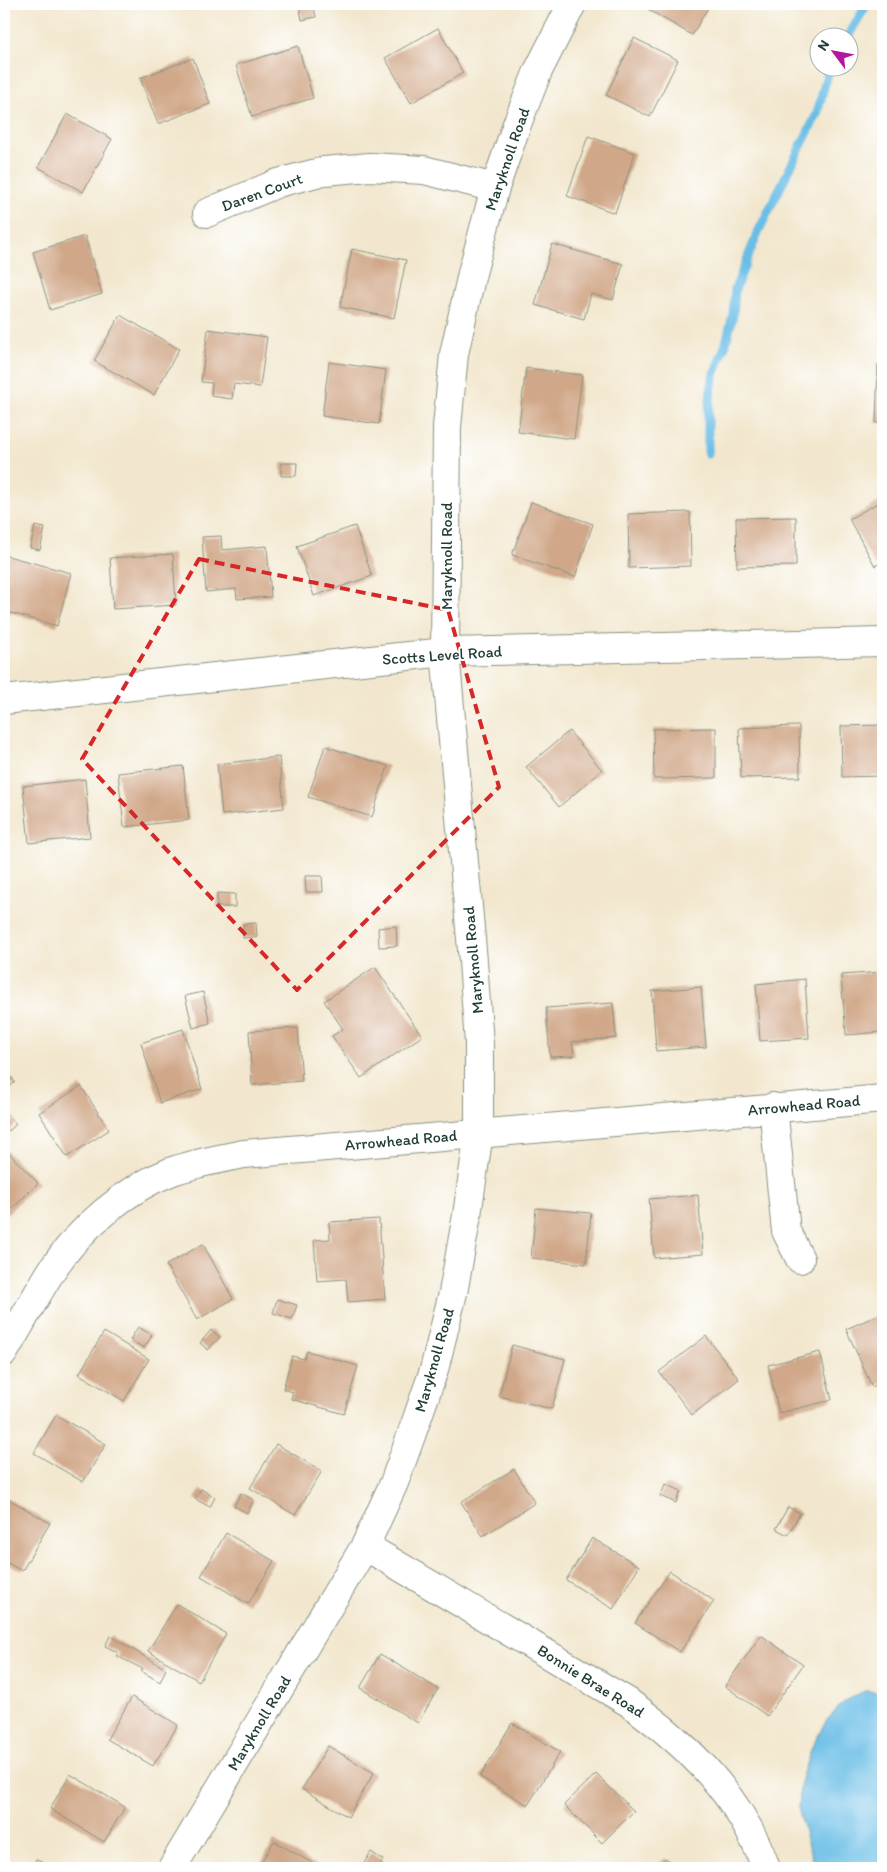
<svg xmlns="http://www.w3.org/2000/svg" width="887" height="1872" font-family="Itim,sans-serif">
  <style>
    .water { fill: #6abee6; stroke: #447e8d }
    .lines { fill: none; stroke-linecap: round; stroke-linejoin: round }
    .stream { stroke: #6abee6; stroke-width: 9 }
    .building { fill: #d0a788 }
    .minor-casing { stroke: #889281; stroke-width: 30 }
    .tertiary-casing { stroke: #889281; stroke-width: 30 }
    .minor { stroke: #fff; stroke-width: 28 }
    .tertiary { stroke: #fff; stroke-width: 28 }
    .marked { fill: none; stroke: #d62828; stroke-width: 4; stroke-dasharray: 10 6; stroke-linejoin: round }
    .labels { text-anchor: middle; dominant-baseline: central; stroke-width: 4; stroke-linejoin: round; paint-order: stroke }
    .street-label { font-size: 16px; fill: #1f3d34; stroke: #fff }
  </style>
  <rect width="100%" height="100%" fill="#fff"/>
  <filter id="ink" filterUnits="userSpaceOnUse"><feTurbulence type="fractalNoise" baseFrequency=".02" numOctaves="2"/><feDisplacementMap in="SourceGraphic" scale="10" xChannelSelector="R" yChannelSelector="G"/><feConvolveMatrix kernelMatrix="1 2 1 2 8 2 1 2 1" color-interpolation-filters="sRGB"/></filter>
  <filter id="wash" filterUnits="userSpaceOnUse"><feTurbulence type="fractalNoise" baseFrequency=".0096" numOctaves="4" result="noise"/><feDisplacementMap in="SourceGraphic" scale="20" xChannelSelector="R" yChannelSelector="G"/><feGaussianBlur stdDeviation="1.12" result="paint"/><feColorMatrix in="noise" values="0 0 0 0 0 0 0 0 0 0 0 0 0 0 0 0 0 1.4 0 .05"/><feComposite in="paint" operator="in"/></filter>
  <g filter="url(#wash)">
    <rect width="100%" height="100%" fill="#f2e7ce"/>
    <path class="water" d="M865,1691L883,1693V1868H817L808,1847L798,1807L801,1779L812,1747L826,1721L846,1700Z"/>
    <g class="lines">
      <path class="stream" d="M847,38L867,4
        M708,454V413L713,378L726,343L733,315L735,289L759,230L817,114L829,68"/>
    </g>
    <g id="blocks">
      <path class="building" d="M313,4L316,17L302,20L299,5Z
        M652,4H710L692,35L649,10Z
        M438,28L463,73L411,103L385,58Z
        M634,38L678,60L650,117L606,95Z
        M298,46L313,98L252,117L236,65Z
        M193,58L210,104L158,124L140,78Z
        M67,114L112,139L83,192L38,167Z
        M588,136L635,153L615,213L567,196Z
        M85,236L102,294L50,310L33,252Z
        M552,244L623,264L613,300L591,294L584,319L535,305Z
        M352,249L406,260L394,318L340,307Z
        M120,315L179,349L154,395L94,361Z
        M208,329L267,337L260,387L234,384L232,399L211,396L212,383L201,382Z
        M329,362L386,370L379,424L322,416Z
        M878,364H883V423H876Z
        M526,368L582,375L574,439L518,432Z
        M281,463H297L296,476H281Z
        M883,500V561L875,566L849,519Z
        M531,502L593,524L575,577L512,555Z
        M690,512L691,566L629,568L628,514Z
        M796,517V566L737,567L736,518Z
        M35,526L45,528L40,550L30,548Z
        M355,526L372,576L314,596L297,546Z
        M221,536L222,550L267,546L271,597L237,599L236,589L206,592L202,537Z
        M173,554L176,605L113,609L110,558Z
        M4,555L71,573L57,626L4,611Z
        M883,725V776L842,777L841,726Z
        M799,726L800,777L741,778L739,728Z
        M716,728V778L654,779L653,729Z
        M569,731L602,770L559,807L526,767Z
        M325,746L388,766L372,817L308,797Z
        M279,757L284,808L222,815L217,764Z
        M183,766L189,820L124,827L118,773Z
        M85,779L90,837L29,843L23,786Z
        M305,876H322L323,892H306Z
        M217,893L235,894V907H217Z
        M256,923L257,937L243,938V924Z
        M396,926L397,946L379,947L378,928Z
        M375,967L422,1036L361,1078L332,1036L343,1029L324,1001Z
        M883,972V1032L846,1035L841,975Z
        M805,979L809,1038L760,1041L756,984Z
        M701,987L706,1047L656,1051L652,991Z
        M203,992L210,1023L193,1028L185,996Z
        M613,1003L616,1038L572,1042L574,1056L550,1057L546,1008Z
        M298,1028L302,1081L252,1085L249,1031Z
        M183,1029L202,1089L160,1103L141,1043Z
        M4,1069L15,1082L4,1092Z
        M81,1086L109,1130L67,1157L39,1113Z
        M4,1111L16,1124L9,1131L4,1125Z
        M4,1148L38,1183L4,1217Z
        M698,1195L703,1254L654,1258L649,1199Z
        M536,1208L591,1213L586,1264L531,1258Z
        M379,1219L385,1299L348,1302L346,1279L317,1281L314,1240L330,1239L329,1222Z
        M203,1244L233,1299L197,1320L166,1265Z
        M277,1299L297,1305L292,1319L273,1313Z
        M883,1313V1382L872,1387L846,1329Z
        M138,1327L152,1335L144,1348L130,1340Z
        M211,1330L220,1337L208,1350L200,1343Z
        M104,1332L149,1359L124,1401L79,1374Z
        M706,1336L739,1379L692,1415L659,1372Z
        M512,1345L565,1359L552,1409L499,1396Z
        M307,1351L358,1366L344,1414L291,1399L293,1392L283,1389L292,1356L304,1359Z
        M820,1352L832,1400L779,1413L768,1365Z
        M56,1415L106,1444L83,1482L34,1453Z
        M276,1444L322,1471L295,1515L250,1488Z
        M514,1469L535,1503L483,1536L461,1502Z
        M666,1484L681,1491L676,1503L660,1496Z
        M201,1489L215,1497L210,1507L195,1499Z
        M241,1493L254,1500L247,1513L234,1506Z
        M5,1497L50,1523L22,1571L4,1561V1500Z
        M788,1507L800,1513L788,1535L776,1529Z
        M226,1533L274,1561L248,1604L201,1576Z
        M592,1538L639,1566L613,1609L566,1580Z
        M670,1571L714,1601L680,1652L635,1623Z
        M177,1604L226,1634L199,1681L148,1651Z
        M761,1635L803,1665L767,1716L725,1686Z
        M110,1636L166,1669L160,1682L141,1671L143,1669L117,1656L119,1653L105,1646Z
        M380,1654L438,1689L418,1723L360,1688Z
        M132,1697L178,1725L153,1766L107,1739Z
        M512,1723L560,1752L528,1805L480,1777Z
        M328,1746L374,1773L348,1817L302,1789Z
        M70,1774L125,1807L104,1842L50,1809Z
        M596,1774L634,1811L602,1843L564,1805Z
        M274,1841L321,1868H258Z
        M371,1852L383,1860L378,1868H361Z
        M666,1858L675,1868H654Z
        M36,1859L51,1868H31Z"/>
    </g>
  </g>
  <g filter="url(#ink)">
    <use href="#blocks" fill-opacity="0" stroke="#889281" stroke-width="1"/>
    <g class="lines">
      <defs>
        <path id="minor" d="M207,213L278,183L324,171L370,167L424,170L495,188
          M773,1107L786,1231L800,1259
          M4,1352C20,1325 35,1297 52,1270C79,1229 124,1190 170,1172C194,1163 220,1159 244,1154L883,1099
          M365,1546L628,1702C689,1746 740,1795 766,1868
          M172,1868L365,1546L394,1483L412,1433L434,1370L453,1293L467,1215L479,1133V1044L473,961L445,652L447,427L454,354L472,273L495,188L517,124L538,71L572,4"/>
        <path id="tertiary" d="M4,700L445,652L883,642"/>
      </defs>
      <use href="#minor" class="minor-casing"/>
      <use href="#tertiary" class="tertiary-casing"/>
      <use href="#minor" class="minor"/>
      <use href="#tertiary" class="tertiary"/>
    </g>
  </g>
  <path class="marked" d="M199,559L448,610L499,787L297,990L82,759Z"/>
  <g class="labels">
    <g class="street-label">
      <text transform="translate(507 159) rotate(-71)">Maryknoll Road</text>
      <text transform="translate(262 192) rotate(-20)">Daren Court</text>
      <text transform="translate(446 556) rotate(-90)">Maryknoll Road</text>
      <text transform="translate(442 655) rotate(-4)">Scotts Level Road</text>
      <text transform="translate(473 960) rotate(-95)">Maryknoll Road</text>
      <text transform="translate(804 1105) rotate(-5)">Arrowhead Road</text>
      <text transform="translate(401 1140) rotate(-5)">Arrowhead Road</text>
      <text transform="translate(434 1360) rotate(-74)">Maryknoll Road</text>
      <text transform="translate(591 1681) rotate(32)">Bonnie Brae Road</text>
      <text transform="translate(259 1723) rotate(-59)">Maryknoll Road</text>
    </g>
  </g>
  <rect width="887" height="1872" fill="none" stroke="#fff" stroke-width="20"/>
  <g transform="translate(834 52) rotate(302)"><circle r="24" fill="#ffffff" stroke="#a5b1ae"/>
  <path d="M0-4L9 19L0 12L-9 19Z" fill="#b5179e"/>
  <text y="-8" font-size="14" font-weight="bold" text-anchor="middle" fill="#1f3d34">N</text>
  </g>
</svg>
